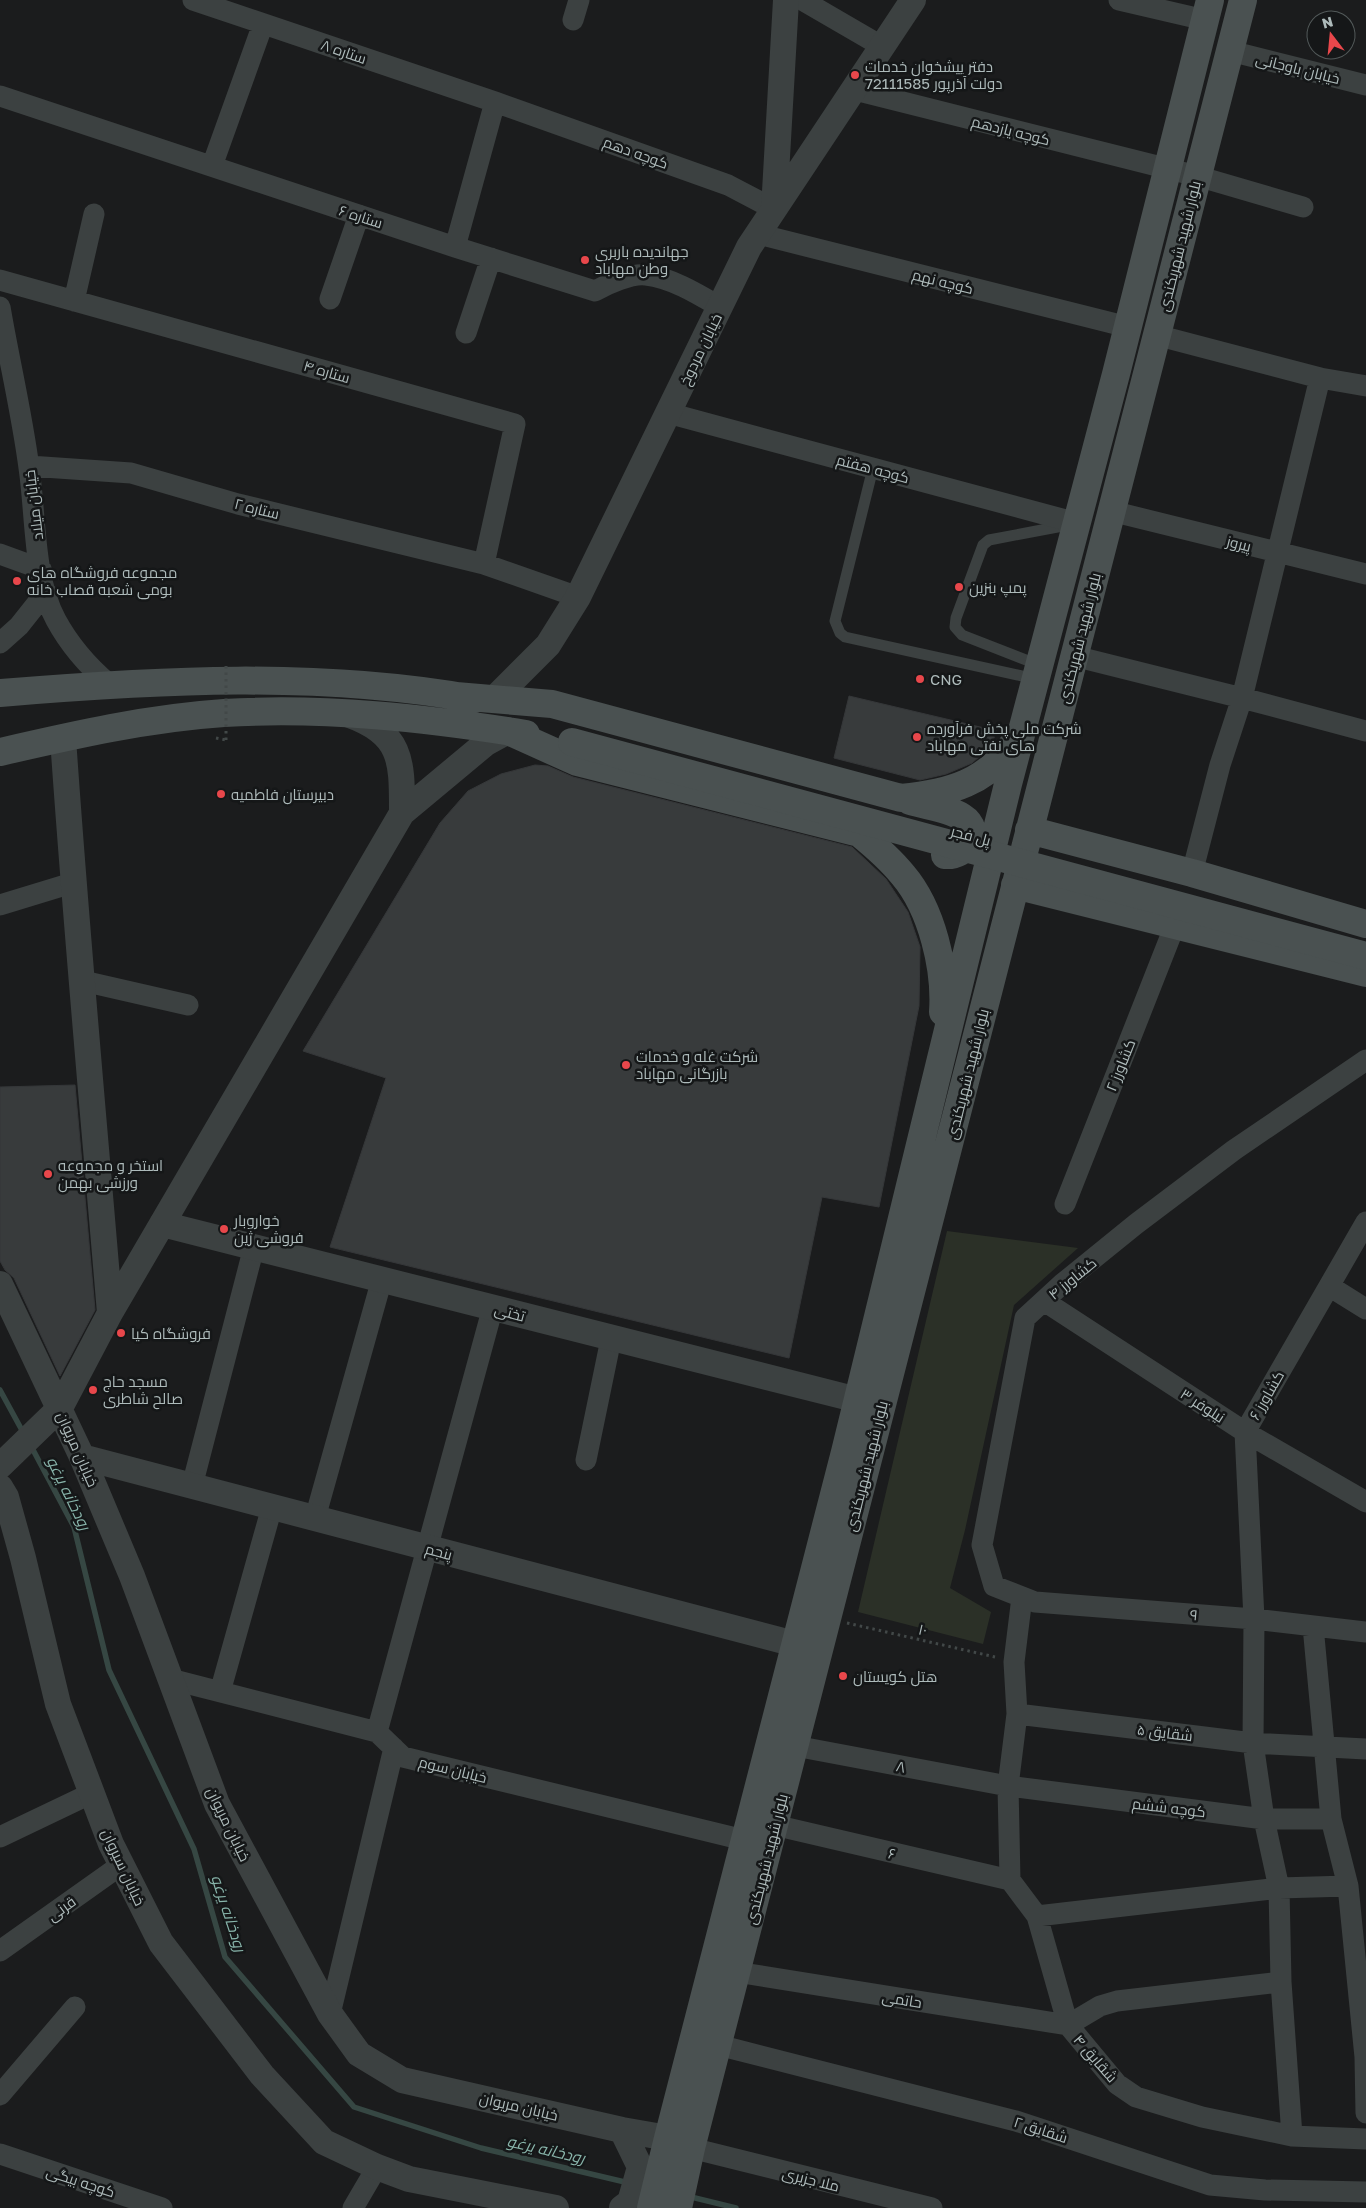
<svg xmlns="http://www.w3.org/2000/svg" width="1366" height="2208" font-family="'Golos Text',Cairo,sans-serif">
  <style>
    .green { fill: #2b3027 }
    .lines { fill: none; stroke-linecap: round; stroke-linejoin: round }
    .stream { stroke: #364743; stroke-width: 5.5 }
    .building { fill: #383b3c; stroke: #353739 }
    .path { stroke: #424848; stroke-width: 3; stroke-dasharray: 2.5 4; stroke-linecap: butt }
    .service { stroke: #3c4141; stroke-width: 11 }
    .minor { stroke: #3c4141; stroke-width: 21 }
    .tertiary { stroke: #3c4141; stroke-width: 26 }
    .secondary { stroke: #4a5151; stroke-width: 28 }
    .path-bridge { stroke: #424848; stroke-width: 3; stroke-dasharray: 2.5 4; stroke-linecap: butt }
    .secondary-bridge { stroke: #4a5151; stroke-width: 28 }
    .poi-dot { fill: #e8474b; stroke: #151718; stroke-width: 2 }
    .labels { text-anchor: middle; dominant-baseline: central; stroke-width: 5; stroke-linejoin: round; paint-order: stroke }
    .street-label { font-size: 15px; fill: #aebbbb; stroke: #151718 }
    .poi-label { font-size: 15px; fill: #aebbbb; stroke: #151718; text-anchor: start }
    .water-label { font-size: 16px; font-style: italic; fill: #88b4aa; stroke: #151718 }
  </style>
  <rect width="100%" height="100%" fill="#1b1c1d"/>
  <path class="green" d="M947,1231L1078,1248L1014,1305L965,1530L950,1588L991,1612L983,1644L858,1612Z"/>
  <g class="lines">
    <path class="stream" d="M0,1390L24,1434
      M31,1446L74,1527L109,1670L194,1849L225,1957L354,2107L481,2148L629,2183
      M687,2196L736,2208"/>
  </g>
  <path class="building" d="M849,696L997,731L990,747L972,763L946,774L920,780L834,758Z
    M535,765L548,766L573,777L852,847L886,879L908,912L920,947L919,1006L879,1207L822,1197L789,1358L330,1247L386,1078L303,1051L440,823L468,791L501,774Z
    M75,1085L95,1310L60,1376L14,1278L5,1270L0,1261V1087Z"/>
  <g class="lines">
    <path class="path" d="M216,738L226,740
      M847,1623L995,1657"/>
    <path class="service" d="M873,468L835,621L840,633L845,637L1036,679
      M1039,665L962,635L955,627L956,618L983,545L989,540L1068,525"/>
    <path class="minor" d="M193,0L495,102L728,185L774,209
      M802,0L883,47
      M1119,0L1205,20
      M573,20L579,0
      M1230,51L1366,85
      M855,90L1197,176L1303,207
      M0,96L455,247L595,291C607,284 632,273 646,275C672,278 698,294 720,307
      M212,166L263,24
      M758,234L1128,327
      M455,247L495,102
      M0,280L515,424L484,564
      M330,299L359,215
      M74,301L94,214
      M0,307C9,360 22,414 29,468C36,515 33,578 56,620C69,644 89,667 109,684
      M466,333L491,258
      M1320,378L1366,386
      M668,413L1077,523
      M29,466L131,473L238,504L484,564L578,597
      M1111,511L1366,574
      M0,554L41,569
      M0,643L19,626L46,592
      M1074,656L1242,698L1320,378L1156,335
      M1192,873L1220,765L1242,698L1366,731
      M0,905L72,883
      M83,981L188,1005
      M1366,1060L1234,1150L1136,1224L1062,1284L1025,1318L982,1545L994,1586L1035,1602L1254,1619L1366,1632
      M1065,1204L1175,925
      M1329,1286L1366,1309
      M1044,1301L1245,1432L1366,1502
      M586,1460L611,1339
      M192,1486L254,1247
      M315,1518L382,1279
      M1022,1597L1014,1662L1017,1714L1253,1743L1366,1749
      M1313,1626L1331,1819L1348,1886L1365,2057L1366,2113
      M170,1679L377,1732L403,1757L744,1840
      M220,1692L272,1507
      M377,1732L493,1307
      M795,1746L1008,1786L1264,1819H1331
      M774,1825L1010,1880
      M0,1837L92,1793
      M1010,1880L1037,1916L1068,2025L1117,2084L1136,2097L1202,2117L1292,2136L1366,2139
      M1010,1880L1008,1786L1017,1714
      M1037,1916L1279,1888L1348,1886
      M0,1951L121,1865
      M736,1972L1068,2025L1100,2006L1117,2001L1281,1982
      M330,2014L394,1748
      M718,2045L1016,2121L1210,2185L1265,2190L1366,2192
      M0,2095L75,2007
      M1292,2136L1281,1982L1279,1888L1264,1819L1253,1743L1254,1619L1245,1432L1366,1222
      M691,2148L932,2208
      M0,2154L162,2208
      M353,2208L377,2167"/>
    <path class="tertiary" d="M774,209L786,0
      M494,699L548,645L578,597L749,247L913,0
      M347,714C403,734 402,760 402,813
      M63,738C76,929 94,1121 110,1313
      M162,1224L858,1400
      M0,1284L82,1457L132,1576L217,1804L330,2014L359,2054L402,2080L622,2130L668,2138
      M82,1457L795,1644
      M0,1466L60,1408L110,1313L402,813L486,743L508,731
      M0,1487L6,1497L23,1558L58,1704L111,1844L161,1943L262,2075L324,2142L377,2167L409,2179L556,2208
      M622,2130L640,2167L630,2202L622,2208"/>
    <path class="secondary" d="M0,693C158,680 318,671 474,699
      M456,696L552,704L901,798C949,793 988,783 1016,740
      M508,731L577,762L859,833C875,846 890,859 903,875C932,909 946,969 943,1012
      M0,752C74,735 148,718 224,713C325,707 426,718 526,734
      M910,801C926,806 948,808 962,817C984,831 966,857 945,855
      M1029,830L1192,873L1366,924
      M1015,885L1366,973
      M651,2208L668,2138L845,1452L1008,784L1116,374L1210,0
      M678,2208L691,2148L1243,0"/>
    <path class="path-bridge" d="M226,740V662"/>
    <path class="secondary-bridge" d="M572,742L1366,956"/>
  </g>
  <g class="poi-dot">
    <circle cx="855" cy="75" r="5"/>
    <circle cx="585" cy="260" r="5"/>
    <circle cx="17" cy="581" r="5"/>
    <circle cx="959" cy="587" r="5"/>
    <circle cx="920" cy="679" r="5"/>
    <circle cx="917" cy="737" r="5"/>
    <circle cx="221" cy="794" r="5"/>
    <circle cx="626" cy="1065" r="5"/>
    <circle cx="48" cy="1174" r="5"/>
    <circle cx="224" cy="1229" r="5"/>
    <circle cx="121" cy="1333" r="5"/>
    <circle cx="93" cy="1390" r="5"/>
    <circle cx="843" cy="1676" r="5"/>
  </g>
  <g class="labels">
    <g class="street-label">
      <text transform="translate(344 51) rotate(19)">ستاره ۸</text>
      <text transform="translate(1298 68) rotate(14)">خیابان باوجانی</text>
      <text transform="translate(1011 130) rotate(14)">کوچه یازدهم</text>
      <text transform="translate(636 152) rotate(20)">کوچه دهم</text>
      <text transform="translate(361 216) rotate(18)">ستاره ۶</text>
      <text transform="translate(1179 246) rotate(-76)">بلوار شهید شهریکندی</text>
      <text transform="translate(943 281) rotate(14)">کوچه نهم</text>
      <text transform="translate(700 349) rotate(-64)">خیابان مردوخ</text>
      <text transform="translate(327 371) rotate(16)">ستاره ۴</text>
      <text transform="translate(873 468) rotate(15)">کوچه هفتم</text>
      <text transform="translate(33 505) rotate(-97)">خیابان میلاد</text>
      <text transform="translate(257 508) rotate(14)">ستاره ۲</text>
      <text transform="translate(1239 543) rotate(14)">پیروز</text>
      <text transform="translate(1079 638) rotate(-76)">بلوار شهید شهریکندی</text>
      <text transform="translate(971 835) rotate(15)">پل فجر</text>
      <text transform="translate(1120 1065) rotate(-68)">کشاورز ۲</text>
      <text transform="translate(967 1074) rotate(-76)">بلوار شهید شهریکندی</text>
      <text transform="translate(1072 1278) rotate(-39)">کشاورز ۴</text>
      <text transform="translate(510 1312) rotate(15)">تختی</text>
      <text transform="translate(1266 1395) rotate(-60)">کشاورز ۶</text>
      <text transform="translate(1203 1405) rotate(33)">نیلوفر ۳</text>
      <text transform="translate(78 1449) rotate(66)">خیابان مریوان</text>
      <text transform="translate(866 1466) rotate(-76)">بلوار شهید شهریکندی</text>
      <text transform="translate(439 1551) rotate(15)">پنجم</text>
      <text transform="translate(1194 1614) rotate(5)">۹</text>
      <text transform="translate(923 1629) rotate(13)">۱۰</text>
      <text transform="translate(1165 1732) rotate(7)">شقایق ۵</text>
      <text transform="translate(901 1766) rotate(11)">۸</text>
      <text transform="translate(453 1769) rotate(14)">خیابان سوم</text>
      <text transform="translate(1169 1807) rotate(7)">کوچه ششم</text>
      <text transform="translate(229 1824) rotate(64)">خیابان مریوان</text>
      <text transform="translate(892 1853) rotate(13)">۶</text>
      <text transform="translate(766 1859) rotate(-76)">بلوار شهید شهریکندی</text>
      <text transform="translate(124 1867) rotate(65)">خیابان سیروان</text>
      <text transform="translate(61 1908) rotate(-36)">قرنی</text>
      <text transform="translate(902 1999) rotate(9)">حاتمی</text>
      <text transform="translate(1096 2058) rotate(49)">شقایق ۴</text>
      <text transform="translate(519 2106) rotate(13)">خیابان مریوان</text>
      <text transform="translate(1041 2129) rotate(18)">شقایق ۲</text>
      <text transform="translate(811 2179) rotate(14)">ملا جزیری</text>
      <text transform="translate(81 2181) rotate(18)">کوچه بیگی</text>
    </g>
    <g class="poi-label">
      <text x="865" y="66">دفتر پیشخوان خدمات<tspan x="865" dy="17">دولت آذرپور 72111585</tspan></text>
      <text x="595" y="251">جهاندیده باربری<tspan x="595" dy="17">وطن مهاباد</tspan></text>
      <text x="27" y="572">مجموعه فروشگاه های<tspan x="27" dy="17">بومی شعبه قصاب خانه</tspan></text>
      <text x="969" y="587">پمپ بنزین</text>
      <text x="930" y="679">CNG</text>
      <text x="927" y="728">شرکت ملی پخش فرآورده<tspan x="927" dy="17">های نفتی مهاباد</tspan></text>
      <text x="231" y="794">دبیرستان فاطمیه</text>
      <text x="636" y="1056">شرکت غله و خدمات<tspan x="636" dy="17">بازرگانی مهاباد</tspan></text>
      <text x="58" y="1165">استخر و مجموعه<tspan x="58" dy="17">ورزشی بهمن</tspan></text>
      <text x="234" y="1220">خواروبار<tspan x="234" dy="17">فروشی ژین</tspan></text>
      <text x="131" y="1333">فروشگاه کیا</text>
      <text x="103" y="1381">مسجد حاج<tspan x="103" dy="17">صالح شاطری</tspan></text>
      <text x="853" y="1676">هتل کویستان</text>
    </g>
    <g class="water-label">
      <text transform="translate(69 1493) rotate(64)">رودخانه یرغو</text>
      <text transform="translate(229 1913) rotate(72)">رودخانه یرغو</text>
      <text transform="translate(546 2149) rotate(13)">رودخانه یرغو</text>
    </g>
  </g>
  <g transform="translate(1331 35) rotate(344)"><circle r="24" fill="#151718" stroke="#525959"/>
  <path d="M0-4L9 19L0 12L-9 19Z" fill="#e8474b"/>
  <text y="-8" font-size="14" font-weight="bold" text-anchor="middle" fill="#aebbbb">N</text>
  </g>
</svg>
